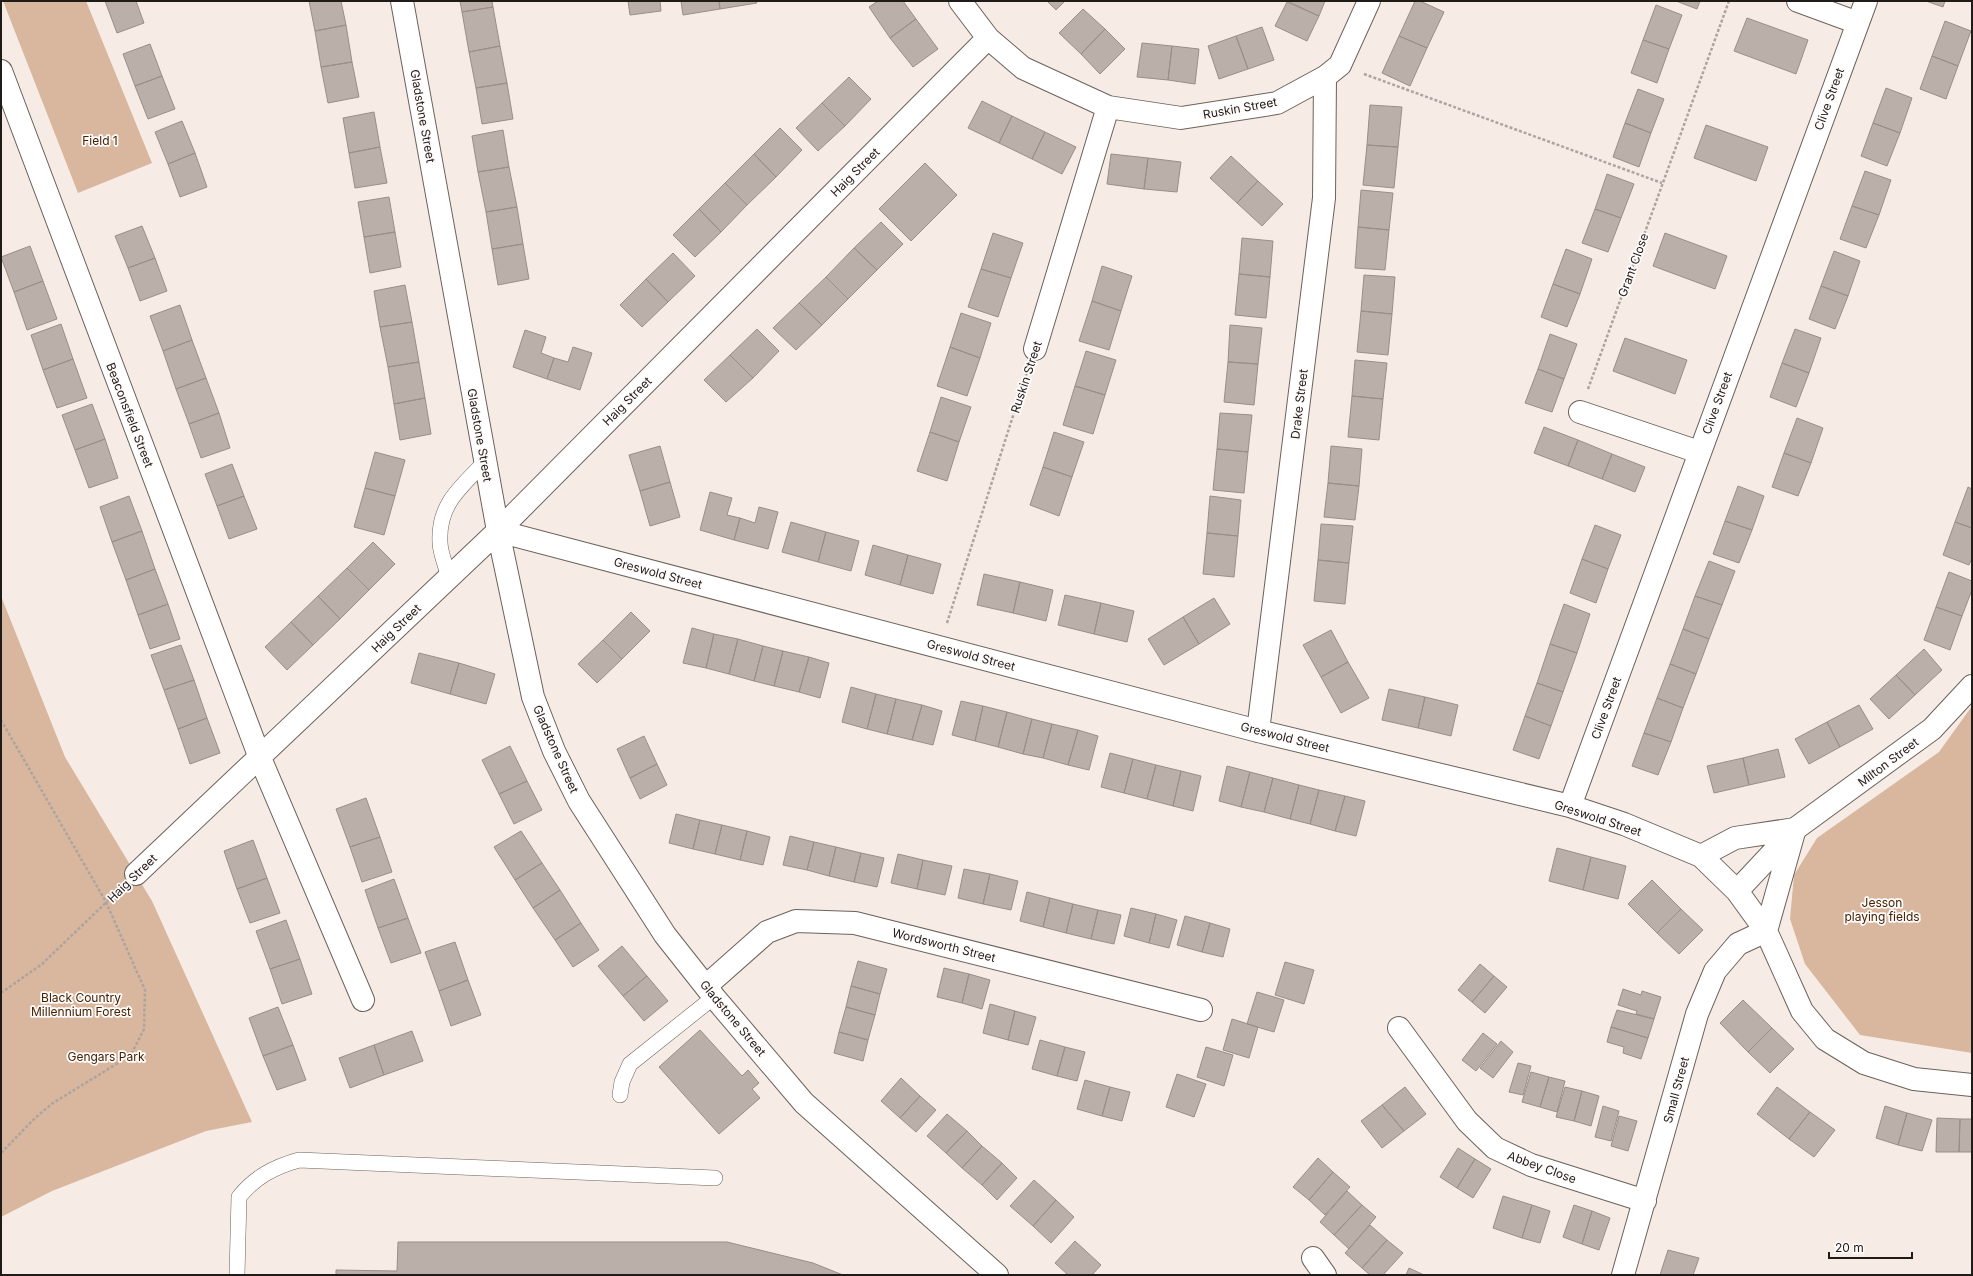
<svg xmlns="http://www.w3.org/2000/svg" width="1973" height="1276" font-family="Inter,sans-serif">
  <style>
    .green { fill: #d9b79e }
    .building { fill: #bab0a9; stroke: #998f87 }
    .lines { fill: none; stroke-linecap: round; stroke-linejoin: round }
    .lane-casing { stroke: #6b625b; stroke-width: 16 }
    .street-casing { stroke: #6b625b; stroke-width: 24 }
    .path { stroke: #ada49f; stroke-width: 2.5; stroke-dasharray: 3 2; stroke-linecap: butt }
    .lane { stroke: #fff; stroke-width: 15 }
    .street { stroke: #fff; stroke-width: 22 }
    .labels { text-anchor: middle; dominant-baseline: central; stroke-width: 3.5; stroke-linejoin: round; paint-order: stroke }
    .street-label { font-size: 12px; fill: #1f1b19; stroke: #fefbfa }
    .park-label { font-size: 12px; fill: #432101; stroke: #fefbfa }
  </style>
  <rect width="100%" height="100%" fill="#f7ece5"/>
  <path class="green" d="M3,1H86L152,163L78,193Z
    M1,596L65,757L152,901L252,1122L206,1131L52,1191L1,1217Z
    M1972,706V1053L1860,1035L1805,964L1790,919L1794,875L1817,838L1939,752Z"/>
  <path class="building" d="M105,1H136L144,23L117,33Z
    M309,1H341L346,25L315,31Z
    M460,1H492L493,7L462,12Z
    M628,1H660L661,11L630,15Z
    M681,1H719L720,9L683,15Z
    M719,1H756L757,3L720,9Z
    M878,1H903L916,19L890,38L869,7Z
    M1047,1H1065L1056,10Z
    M1287,1H1325L1319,16Z
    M1415,1H1420L1444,12L1427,48L1399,36Z
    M1676,1H1700L1697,9Z
    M1926,1H1945L1943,7Z
    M1287,2L1319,16L1307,41L1275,26Z
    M1656,5L1682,15L1669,49L1643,40Z
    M493,7L500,46L469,52L462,12Z
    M1083,9L1105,29L1081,54L1059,33Z
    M1747,18L1808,40L1796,74L1734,51Z
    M916,19L938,49L913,67L890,38Z
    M1945,21L1971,31L1958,66L1932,56Z
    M346,25L352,62L321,67L315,31Z
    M1262,27L1274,60L1248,69L1236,36Z
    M1105,29L1125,49L1100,74L1081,54Z
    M1236,36L1248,69L1219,79L1208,46Z
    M1399,36L1427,48L1410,86L1382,73Z
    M1643,40L1669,49L1657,83L1631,73Z
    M1142,43L1172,46L1168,80L1137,77Z
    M150,44L162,76L135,86L123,54Z
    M500,46L507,83L476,88L469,52Z
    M1172,46L1199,49L1195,84L1168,80Z
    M1932,56L1958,66L1946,99L1920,89Z
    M352,62L359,97L328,103L321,67Z
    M162,76L175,109L148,119L135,86Z
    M849,77L871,99L845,126L822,103Z
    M507,83L513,119L482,124L476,88Z
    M1886,88L1912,98L1900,133L1873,123Z
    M1638,89L1664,99L1651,133L1625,123Z
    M982,101L1012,116L999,143L968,128Z
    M822,103L845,126L818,151L796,128Z
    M1370,105L1402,107L1398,147L1367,145Z
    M374,112L380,147L349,153L343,118Z
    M1012,116L1045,132L1032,159L999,143Z
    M182,121L195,153L168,164L155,132Z
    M1625,123L1651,133L1639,167L1613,157Z
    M1873,123L1900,133L1887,166L1861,156Z
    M1706,125L1768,147L1756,181L1694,158Z
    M780,128L802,150L776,177L754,154Z
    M503,130L509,167L478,172L472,136Z
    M1045,132L1076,147L1062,174L1032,159Z
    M1367,145L1398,147L1394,188L1363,185Z
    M380,147L387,183L355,188L349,153Z
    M195,153L207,187L180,197L168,164Z
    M754,154L776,177L747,205L725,183Z
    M1111,154L1148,158L1144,189L1107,184Z
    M1231,156L1258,181L1237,203L1210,178Z
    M1148,158L1181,162L1177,192L1144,189Z
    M925,163L957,195L911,241L879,209Z
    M509,167L517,207L486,212L478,172Z
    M1865,171L1891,180L1879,215L1852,206Z
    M1607,174L1634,184L1621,218L1595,209Z
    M1258,181L1283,204L1262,226L1237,203Z
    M725,183L747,205L721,232L699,209Z
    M1361,190L1393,193L1389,230L1358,227Z
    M389,197L395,232L364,237L358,202Z
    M1852,206L1879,215L1866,248L1840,239Z
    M517,207L523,244L492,249L486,212Z
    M699,209L721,232L695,257L673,235Z
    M1595,209L1621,218L1608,252L1582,243Z
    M881,222L903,244L877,270L854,248Z
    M142,226L155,258L128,268L115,236Z
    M1358,227L1389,230L1385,270L1355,268Z
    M395,232L401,267L370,273L364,237Z
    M993,233L1023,243L1011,278L981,269Z
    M1665,233L1727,256L1715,289L1653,266Z
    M1242,238L1273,241L1270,277L1239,274Z
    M523,244L529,279L498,285L492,249Z
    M30,246L43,281L14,292L1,257Z
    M854,248L877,270L848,299L826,277Z
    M1566,249L1592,259L1580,294L1553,284Z
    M1834,251L1860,261L1848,296L1821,286Z
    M673,253L695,276L668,302L646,279Z
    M155,258L167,291L140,301L128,268Z
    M1102,266L1132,276L1121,311L1092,301Z
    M981,269L1011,278L998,317L968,307Z
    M1239,274L1270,277L1266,318L1235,315Z
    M1364,275L1395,277L1392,314L1361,311Z
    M826,277L848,299L822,325L799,303Z
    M646,279L668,302L642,327L620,305Z
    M43,281L57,319L27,330L14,292Z
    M1553,284L1580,294L1567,327L1541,317Z
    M405,285L412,322L380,327L374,291Z
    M1821,286L1848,296L1835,329L1809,319Z
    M1092,301L1121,311L1109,350L1079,341Z
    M799,303L822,325L796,350L773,328Z
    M180,305L192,340L163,351L150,316Z
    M1361,311L1392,314L1388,355L1357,352Z
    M961,313L991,323L980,358L950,347Z
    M412,322L419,362L388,367L380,327Z
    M61,324L73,359L43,370L31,335Z
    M1230,325L1262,328L1258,364L1228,362Z
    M757,329L779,351L753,378L730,355Z
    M1795,329L1821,338L1809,373L1782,363Z
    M525,330L546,337L541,353L554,358L547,379L513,367Z
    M1550,334L1577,344L1564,379L1538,369Z
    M1625,338L1687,360L1675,394L1613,371Z
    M192,340L206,378L176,389L163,351Z
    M573,347L592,353L580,390L547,379L554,358L568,362Z
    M950,347L980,358L967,396L937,386Z
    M1086,351L1116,360L1105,395L1075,386Z
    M730,355L753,378L726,402L704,380Z
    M73,359L87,398L57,408L43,370Z
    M1355,360L1387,363L1383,399L1352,396Z
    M419,362L425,398L394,404L388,367Z
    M1228,362L1258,364L1254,405L1224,402Z
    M1782,363L1809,373L1796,407L1770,397Z
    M1538,369L1564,379L1552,412L1525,403Z
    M206,378L219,413L189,424L176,389Z
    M1075,386L1105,395L1093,434L1063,425Z
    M1352,396L1383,399L1379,440L1348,437Z
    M941,397L971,407L959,442L930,432Z
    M425,398L431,434L400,440L394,404Z
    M92,404L105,439L75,450L62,415Z
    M219,413L230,448L201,458L189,424Z
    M1220,413L1252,415L1248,452L1217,449Z
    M1797,418L1823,428L1811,463L1784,453Z
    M1544,427L1578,440L1568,466L1534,453Z
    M930,432L959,442L947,481L917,471Z
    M1054,432L1084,442L1072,477L1043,467Z
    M105,439L118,478L89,488L75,450Z
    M1578,440L1612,454L1602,479L1568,466Z
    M660,446L670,482L640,491L629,455Z
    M1331,446L1362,449L1359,486L1328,483Z
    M1217,449L1248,452L1244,493L1213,490Z
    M375,452L405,460L395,496L365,488Z
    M1784,453L1811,463L1798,496L1772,487Z
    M1612,454L1645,467L1635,492L1602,479Z
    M232,464L244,496L217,506L205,474Z
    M1043,467L1072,477L1059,516L1030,505Z
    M670,482L680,517L650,526L640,491Z
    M1328,483L1359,486L1355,520L1324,517Z
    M1738,486L1764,496L1752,530L1725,521Z
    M1968,487L1972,489V528L1955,522Z
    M365,488L395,496L384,535L354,527Z
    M710,492L732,498L727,515L740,518L734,540L700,530Z
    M129,496L142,531L112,542L100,507Z
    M244,496L257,529L229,539L217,506Z
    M1210,496L1241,500L1238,536L1207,533Z
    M759,507L778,512L768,549L734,540L740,518L755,523Z
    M1725,521L1752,530L1739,563L1713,554Z
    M791,522L826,532L818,562L782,552Z
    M1955,522L1972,528V558L1969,565L1943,555Z
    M1321,524L1353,526L1349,563L1318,560Z
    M1595,525L1621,535L1608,569L1582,559Z
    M142,531L155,569L126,580L112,542Z
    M826,532L859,541L851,571L818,562Z
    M1207,533L1238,536L1234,577L1203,574Z
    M373,542L395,564L369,590L347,568Z
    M873,545L908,555L900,585L865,575Z
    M908,555L941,564L933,594L900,585Z
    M1582,559L1608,569L1596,603L1570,593Z
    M1318,560L1349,563L1345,604L1314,601Z
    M1709,561L1735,571L1722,605L1695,596Z
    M347,568L369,590L340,619L318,596Z
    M155,569L168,604L138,615L126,580Z
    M1949,572L1972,581V590L1962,616L1936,607Z
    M984,574L1020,582L1013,613L977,605Z
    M1020,582L1053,590L1046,621L1013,613Z
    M1065,595L1101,603L1094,634L1058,625Z
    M318,596L340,619L313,645L291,622Z
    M1695,596L1722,605L1709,639L1683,629Z
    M1214,598L1230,624L1199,644L1183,617Z
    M1101,603L1134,611L1127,642L1094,634Z
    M168,604L180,639L150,649L138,615Z
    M1564,604L1590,614L1577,653L1550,644Z
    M1936,607L1962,616L1950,650L1924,640Z
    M631,612L650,631L622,659L603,640Z
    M1183,617L1199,644L1164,665L1148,639Z
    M291,622L313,645L287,670L265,647Z
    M692,628L714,634L706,668L683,663Z
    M1683,629L1709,639L1696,674L1670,664Z
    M1331,630L1348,662L1321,677L1303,645Z
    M714,634L738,639L729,674L706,668Z
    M738,639L763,646L754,681L729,674Z
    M603,640L622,659L597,683L578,664Z
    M1550,644L1577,653L1563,692L1537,683Z
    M181,645L194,680L164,690L151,655Z
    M763,646L783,651L774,686L754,681Z
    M1924,649L1942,670L1915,695L1896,675Z
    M783,651L809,657L799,692L774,686Z
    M419,653L459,663L450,694L411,683Z
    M809,657L829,663L820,698L799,692Z
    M1348,662L1369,698L1341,713L1321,677Z
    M459,663L495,674L486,704L450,694Z
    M1670,664L1696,674L1683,708L1657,698Z
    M1896,675L1915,695L1889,719L1870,699Z
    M194,680L207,718L178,729L164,690Z
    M1537,683L1563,692L1551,726L1525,716Z
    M851,687L876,694L867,729L842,722Z
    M1389,689L1425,697L1418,728L1382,720Z
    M876,694L896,699L887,734L867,729Z
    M1425,697L1458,705L1451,736L1418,728Z
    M1657,698L1683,708L1671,742L1644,733Z
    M896,699L922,705L912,740L887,734Z
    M961,701L983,706L975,741L952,735Z
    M922,705L942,711L933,745L912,740Z
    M1859,705L1873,729L1840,747L1827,722Z
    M983,706L1007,712L998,747L975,741Z
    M1007,712L1032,719L1023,754L998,747Z
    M1525,716L1551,726L1539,759L1513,750Z
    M207,718L220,753L190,764L178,729Z
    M1032,719L1052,724L1043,758L1023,754Z
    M1827,722L1840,747L1809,764L1795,739Z
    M1052,724L1078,730L1068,765L1043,758Z
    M1078,730L1098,736L1089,770L1068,765Z
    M1644,733L1671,742L1658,775L1632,766Z
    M644,736L657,764L630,778L617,749Z
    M510,746L527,781L499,794L482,760Z
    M1778,749L1785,777L1749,785L1743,758Z
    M1110,753L1133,759L1124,793L1101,787Z
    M1743,758L1749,785L1714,793L1707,766Z
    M1133,759L1156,765L1147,799L1124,793Z
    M657,764L667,785L640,799L630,778Z
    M1156,765L1181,771L1173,806L1147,799Z
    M1227,766L1250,772L1241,807L1219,801Z
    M1181,771L1201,776L1193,811L1173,806Z
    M1250,772L1273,778L1264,812L1241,807Z
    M1273,778L1299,785L1290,819L1264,812Z
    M527,781L542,810L514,824L499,794Z
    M1299,785L1319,790L1310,824L1290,819Z
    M1319,790L1345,796L1335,831L1310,824Z
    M1345,796L1365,801L1356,836L1335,831Z
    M366,798L380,837L350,847L336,809Z
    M676,814L700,820L693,849L669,843Z
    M700,820L722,825L715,854L693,849Z
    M722,825L747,831L740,860L715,854Z
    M521,831L542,863L515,880L494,847Z
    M747,831L770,837L763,865L740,860Z
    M790,836L814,842L807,870L783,865Z
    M380,837L392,872L362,882L350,847Z
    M253,840L267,878L237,889L224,851Z
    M814,842L836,847L829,876L807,870Z
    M836,847L861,853L854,882L829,876Z
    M1557,848L1591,857L1583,890L1549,881Z
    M861,853L884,858L877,887L854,882Z
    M898,854L923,860L917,889L891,883Z
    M1591,857L1626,866L1618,899L1583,890Z
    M923,860L952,866L945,895L917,889Z
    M542,863L560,890L533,908L515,880Z
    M964,869L990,874L983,904L958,898Z
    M990,874L1018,881L1011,910L983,904Z
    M267,878L280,913L250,923L237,889Z
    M394,879L408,918L378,928L365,890Z
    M1652,880L1681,909L1657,933L1628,904Z
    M560,890L581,923L555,940L533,908Z
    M1027,892L1050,898L1043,927L1020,921Z
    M1050,898L1073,904L1066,933L1043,927Z
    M1073,904L1098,910L1091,939L1066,933Z
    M1131,908L1156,914L1149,943L1124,936Z
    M1681,909L1703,930L1679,954L1657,933Z
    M1098,910L1121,915L1114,944L1091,939Z
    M1156,914L1177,920L1169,948L1149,943Z
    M1185,916L1210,923L1202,952L1177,945Z
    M408,918L421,953L391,963L378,928Z
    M286,920L300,959L270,969L256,931Z
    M581,923L599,950L573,967L555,940Z
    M1210,923L1230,929L1223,957L1202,952Z
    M455,942L468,980L439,991L425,952Z
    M622,946L647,976L623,996L598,966Z
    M300,959L312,994L282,1004L270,969Z
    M858,961L887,969L880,994L851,986Z
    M1285,962L1314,970L1304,1004L1275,995Z
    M1480,964L1494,976L1472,1002L1458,990Z
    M944,968L969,974L962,1003L937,997Z
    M969,974L990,980L982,1009L962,1003Z
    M647,976L668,1001L644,1021L623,996Z
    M1494,976L1507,987L1485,1013L1472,1002Z
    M468,980L481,1015L451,1026L439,991Z
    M851,986L880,994L875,1015L846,1007Z
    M1623,989L1641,995L1642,991L1661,997L1654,1019L1636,1014L1637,1011L1618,1005Z
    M1257,992L1284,1000L1274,1032L1247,1024Z
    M1743,1000L1772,1028L1748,1052L1720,1023Z
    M990,1004L1015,1011L1008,1040L983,1033Z
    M278,1007L293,1045L263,1056L249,1018Z
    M846,1007L875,1015L868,1040L839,1032Z
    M1617,1010L1654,1019L1648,1038L1611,1027Z
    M1015,1011L1036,1017L1028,1045L1008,1040Z
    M1232,1019L1258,1027L1249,1058L1223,1050Z
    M1611,1027L1648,1038L1641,1059L1623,1053L1624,1047L1607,1042Z
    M1772,1028L1794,1049L1770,1073L1748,1052Z
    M700,1030L742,1076L748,1070L759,1083L752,1089L760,1098L719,1134L659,1067Z
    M412,1031L423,1061L384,1075L374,1045Z
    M839,1032L868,1040L863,1061L834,1053Z
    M1483,1033L1497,1044L1476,1071L1462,1060Z
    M1040,1040L1065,1047L1057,1076L1032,1069Z
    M1501,1041L1513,1052L1493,1078L1480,1068Z
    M293,1045L306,1080L277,1090L263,1056Z
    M374,1045L384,1075L350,1088L339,1058Z
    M1065,1047L1085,1052L1077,1081L1057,1076Z
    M1206,1047L1233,1055L1224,1086L1197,1077Z
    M1518,1063L1531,1066L1523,1095L1509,1092Z
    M1531,1072L1549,1077L1540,1107L1522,1102Z
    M1177,1074L1206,1084L1194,1117L1166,1107Z
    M1549,1077L1565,1081L1557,1112L1540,1107Z
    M901,1078L920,1096L900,1118L881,1101Z
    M1085,1080L1110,1087L1102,1116L1077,1109Z
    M1110,1087L1130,1092L1122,1121L1102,1116Z
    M1405,1087L1426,1114L1404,1131L1382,1105Z
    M1565,1087L1582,1091L1574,1121L1556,1117Z
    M1777,1087L1810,1112L1789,1139L1757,1114Z
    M1582,1091L1599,1096L1591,1126L1574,1121Z
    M920,1096L936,1110L916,1132L900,1118Z
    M1382,1105L1404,1131L1382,1148L1361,1121Z
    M1603,1106L1619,1111L1611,1141L1595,1137Z
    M1885,1106L1907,1113L1898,1145L1876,1138Z
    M1810,1112L1835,1130L1814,1157L1789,1139Z
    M1907,1113L1932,1120L1922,1151L1898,1145Z
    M947,1114L967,1131L946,1153L927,1136Z
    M1619,1116L1637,1121L1628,1151L1611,1146Z
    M1937,1118L1960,1119L1959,1152H1936Z
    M1960,1119H1972V1152H1959Z
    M967,1131L982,1146L962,1168L946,1153Z
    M982,1146L1002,1163L982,1185L962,1168Z
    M1458,1148L1475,1159L1457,1188L1440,1177Z
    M1318,1158L1333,1172L1309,1200L1293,1187Z
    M1475,1159L1491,1169L1473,1198L1457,1188Z
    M1002,1163L1017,1178L997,1200L982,1185Z
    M1333,1172L1350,1187L1325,1215L1309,1200Z
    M1034,1180L1056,1200L1033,1226L1010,1206Z
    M1347,1191L1362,1205L1334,1235L1320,1222Z
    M1503,1196L1532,1205L1522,1238L1493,1228Z
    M1056,1200L1074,1217L1051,1243L1033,1226Z
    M1362,1205L1376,1217L1349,1249L1334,1235Z
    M1532,1205L1550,1211L1540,1243L1522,1238Z
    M1574,1205L1592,1211L1582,1244L1563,1237Z
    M1592,1211L1610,1218L1599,1250L1582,1244Z
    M1370,1225L1387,1240L1362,1268L1345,1253Z
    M1387,1240L1403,1253L1383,1275H1370L1362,1268Z
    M1075,1241L1101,1265L1092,1275H1068L1055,1263Z
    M398,1242H727L813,1263L843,1275H336V1270L397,1271Z
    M1668,1250L1699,1258L1693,1275H1660Z
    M1409,1268L1424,1275H1406Z"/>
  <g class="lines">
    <defs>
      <path id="lane" d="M449,578C446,566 440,553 440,542C438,504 461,487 485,462
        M620,1095L622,1082L630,1064L714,997
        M237,1275L239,1197C255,1177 274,1167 299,1160L715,1178"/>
      <path id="street" d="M402,1L498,531L533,697L554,751L579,801L665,935L714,997L804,1103L997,1275
        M960,1L988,38L1023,68L1108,107L1181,118L1277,103L1325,77L1340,65L1369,1
        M1798,1L1858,23
        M1,71L260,758L363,1000
        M1035,349L1108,107
        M1580,412L1699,452
        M498,531L1258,731L1570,806L1624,824L1701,856L1737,891L1766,931L1802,1011L1825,1039L1864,1063L1914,1079L1972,1085
        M1258,731L1324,198L1325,77
        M1570,806L1866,1
        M1701,856L1735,838L1795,829
        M136,874L498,531L988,38
        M1737,891L1795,829L1932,729L1972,686
        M1766,931L1794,832
        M706,986L767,932L796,921L855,923L1201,1010
        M1399,1028L1467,1121L1495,1148L1531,1165L1645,1201
        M1313,1258L1325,1275
        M1623,1275L1697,1014L1715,971L1738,944L1766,931"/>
    </defs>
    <use href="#lane" class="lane-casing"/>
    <use href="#street" class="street-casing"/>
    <path class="path" d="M1364,74L1662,183
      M1588,389L1729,1
      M947,623L1027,372
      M1,720L106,902L145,990L144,1029L131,1055L53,1103L35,1118L1,1153
      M1,993L42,964L118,891"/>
    <use href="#lane" class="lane"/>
    <use href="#street" class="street"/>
  </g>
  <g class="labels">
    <g class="street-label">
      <text transform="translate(1829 99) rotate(-70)">Clive Street</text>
      <text transform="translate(1240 108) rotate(-10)">Ruskin Street</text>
      <text transform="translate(423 116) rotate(80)">Gladstone Street</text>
      <text transform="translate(855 172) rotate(-45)">Haig Street</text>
      <text transform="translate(1633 265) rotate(-70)">Grant Close</text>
      <text transform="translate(1026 377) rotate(-72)">Ruskin Street</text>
      <text transform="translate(627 401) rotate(-45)">Haig Street</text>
      <text transform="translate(1717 403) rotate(-70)">Clive Street</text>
      <text transform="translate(1299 404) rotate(-83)">Drake Street</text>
      <text transform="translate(130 415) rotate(69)">Beaconsfield Street</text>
      <text transform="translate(480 435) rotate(80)">Gladstone Street</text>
      <text transform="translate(658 573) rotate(15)">Greswold Street</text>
      <text transform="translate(396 628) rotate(-44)">Haig Street</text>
      <text transform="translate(971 655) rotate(15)">Greswold Street</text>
      <text transform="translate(1606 708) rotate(-70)">Clive Street</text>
      <text transform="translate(1285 737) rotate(14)">Greswold Street</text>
      <text transform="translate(556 749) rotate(66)">Gladstone Street</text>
      <text transform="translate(1888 762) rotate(-37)">Milton Street</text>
      <text transform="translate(1598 818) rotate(18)">Greswold Street</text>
      <text transform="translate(132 878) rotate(-44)">Haig Street</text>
      <text transform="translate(944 945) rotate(14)">Wordsworth Street</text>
      <text transform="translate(733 1018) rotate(50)">Gladstone Street</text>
      <text transform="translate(1676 1090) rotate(-75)">Small Street</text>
      <text transform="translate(1542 1167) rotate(20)">Abbey Close</text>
    </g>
    <g class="park-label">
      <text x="100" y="140">Field 1</text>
      <text x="1882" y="902">Jesson<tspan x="1882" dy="14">playing fields</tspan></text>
      <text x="81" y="997">Black Country<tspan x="81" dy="14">Millennium Forest</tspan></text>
      <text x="106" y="1056">Gengars Park</text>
    </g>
  </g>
  <rect width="1973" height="1276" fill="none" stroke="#1f1b19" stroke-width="4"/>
  <path d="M1829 1252v6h83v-6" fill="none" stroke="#1f1b19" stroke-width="2"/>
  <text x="1835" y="1252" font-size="12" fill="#1f1b19" stroke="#fefbfa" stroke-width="3" paint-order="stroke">20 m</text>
</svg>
